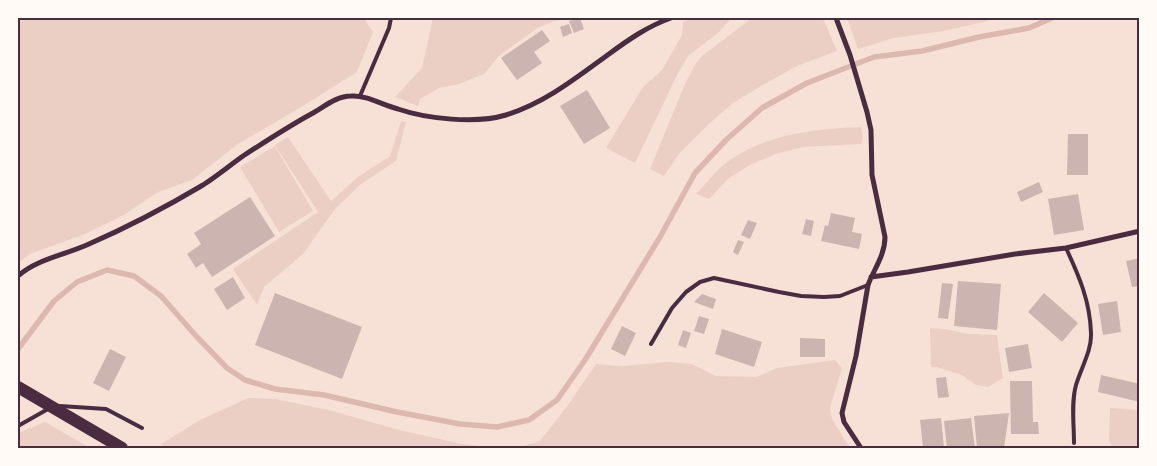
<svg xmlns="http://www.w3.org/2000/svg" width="1157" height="466" font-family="Inter,sans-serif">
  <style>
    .green { fill: #ebcfc5 }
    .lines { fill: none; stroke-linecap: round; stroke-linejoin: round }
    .stream { stroke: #dcb8b0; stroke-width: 5.5 }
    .building { fill: #ccb4b1 }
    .service { stroke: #4a2c40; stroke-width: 4 }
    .minor { stroke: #4a2c40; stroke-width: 5 }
    .trunk { stroke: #4a2c40; stroke-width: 12 }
    .neatline { fill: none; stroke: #4a2c40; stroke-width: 2 }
  </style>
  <rect width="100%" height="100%" fill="#f7e1d7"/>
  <path class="green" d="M18,18H364L373,32L357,72L303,106L238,144L192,180L158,192L124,215L85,234L30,254L18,263Z
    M433,18H563L539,27L500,55L484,74L459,84L439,88L420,99L418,106L395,97L422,68Z
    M694,18H732L718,33L688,56L677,75L635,163L606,148L643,87L662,70L682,35L683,22Z
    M752,18H823L837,51L797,66L761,86L733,103L710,123L679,154L664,176L650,169L685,84L694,66L702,56Z
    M847,18H985L988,21L944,31L894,38L858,49Z
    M401,121L406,122L396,161L360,185L335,209L303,254L264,287L257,305L233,269L318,212L275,145L288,137L331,201L358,177L390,156Z
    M861,127L863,138L861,144L803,147L776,154L750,165L729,178L709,199L696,194C705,185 713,174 722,166C762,134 813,129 861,127Z
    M275,146L313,211L279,232L240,167Z
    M930,328L945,329L968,334L997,335L1003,378L988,387L976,385L962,375L936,367H931Z
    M835,360L842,368L830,408L832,419L850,448H516L540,441L568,405L596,364L622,366L668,362L692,364L716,376L756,377L777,368Z
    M248,398L275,399L329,410L399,430L462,444L498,448H168L161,444L200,420Z
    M1110,408L1139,410V448H1113L1109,440Z
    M45,422L90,448H18V433Z"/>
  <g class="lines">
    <path class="stream" d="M18,349L54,301L77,282L107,270L134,276L161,296L197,337L227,368L245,380L275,389L324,395L397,412L460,424L497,427L529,420L557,400L585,360L660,237L695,173L726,140L762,108L807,83L874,57L922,51L979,37L1029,28L1052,18"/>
  </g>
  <path class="building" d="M578,18H580L584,29L574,33L569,21Z
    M569,24L572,33L563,37L560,27Z
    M542,30L550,41L534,52L542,63L517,80L501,58Z
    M587,90L610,128L584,144L560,106Z
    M1068,134H1088V175H1067Z
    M1039,182L1043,192L1021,202L1017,192Z
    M1078,194L1084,230L1054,235L1048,199Z
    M250,197L275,236L212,277L203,263L196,268L187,254L201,244L194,233Z
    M831,213L855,218L852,232L862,234L859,249L821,241L825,225L828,226Z
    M806,219L814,221L811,236L802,234Z
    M748,220L757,223L750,239L741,235Z
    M738,240L744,242L738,255L733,252Z
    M1140,258V286L1132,287L1126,261Z
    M233,277L245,298L227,310L214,289Z
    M958,281L1001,284L997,330L954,326Z
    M942,283L953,284L948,319L938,318Z
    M275,293L362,327L342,379L255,345Z
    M1044,293L1078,323L1062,342L1028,312Z
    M702,294L716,299L713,309L694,302Z
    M1117,301L1121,332L1103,335L1098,304Z
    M699,316L709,319L704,334L694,331Z
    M622,326L636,333L625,356L611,349Z
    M722,329L762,342L754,367L715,354Z
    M683,330L691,333L686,348L678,345Z
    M800,338L825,339V357H800Z
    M1028,344L1032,368L1009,372L1005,348Z
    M110,349L126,357L109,391L93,383Z
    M1101,375L1140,384V402L1098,392Z
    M946,377L949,397L938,398L936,378Z
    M1010,381H1032L1033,422H1038L1039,434H1011Z
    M1009,413L1004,448H977L974,416Z
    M941,418L944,448H923L920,420Z
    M971,418L975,448H947L944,421Z"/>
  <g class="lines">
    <path class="service" d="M360,96L389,28L391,18
      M1066,248C1079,276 1090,301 1091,333C1092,350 1081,368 1076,385C1071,403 1074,424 1074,443
      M651,344L672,308L686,292L700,282L714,278L779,292L801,296L824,297L840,296L868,285
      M60,406L106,409L142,428
      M18,426L48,409"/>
    <path class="minor" d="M836,18L850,55L867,112L871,130L872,175L885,237C885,255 874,269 868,285L856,356L842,413L844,422L861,448
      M18,276C37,259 65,255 89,244C128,227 166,207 203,185C217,176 229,166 243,156C266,141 289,126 313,113C325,106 337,96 351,96C367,95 382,105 398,109C427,119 476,124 506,115C545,103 576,78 609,54C628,40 648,26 671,18
      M871,277L908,272L1015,254L1066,248L1140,231"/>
    <path class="trunk" d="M18,387L122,448"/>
  </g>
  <rect width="1157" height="466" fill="none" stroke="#fffaf5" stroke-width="38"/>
  <rect x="19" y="19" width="1119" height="428" class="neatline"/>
</svg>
